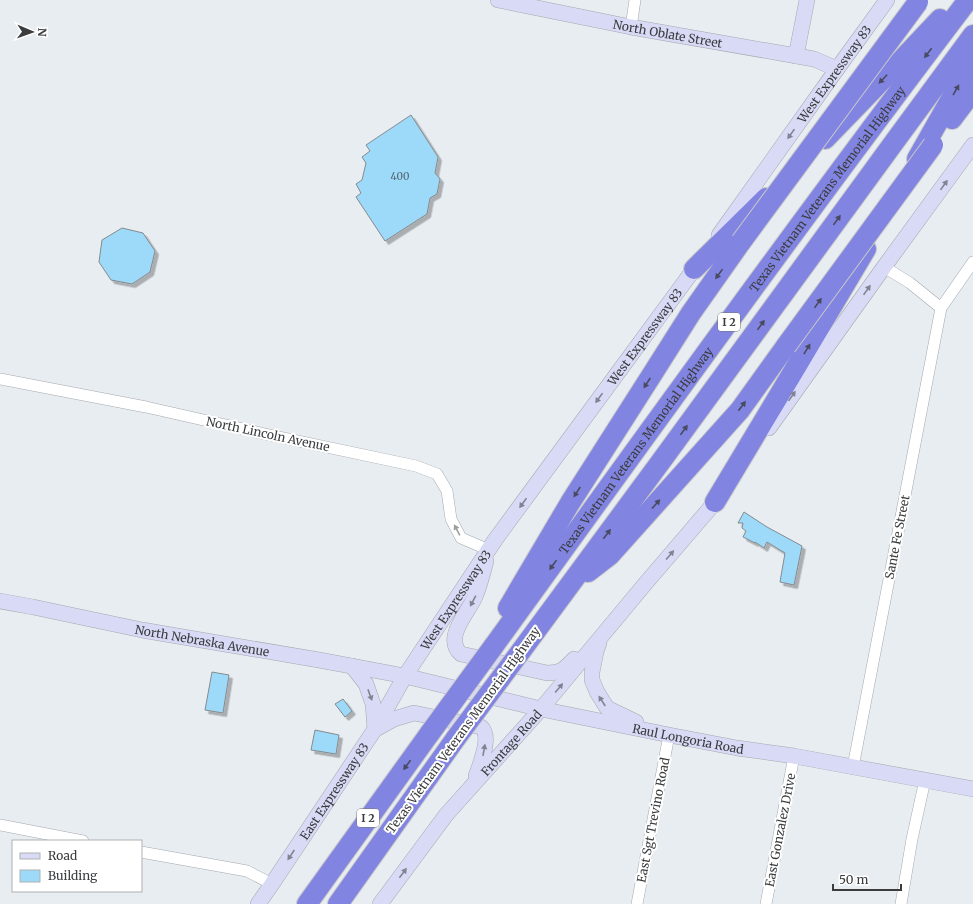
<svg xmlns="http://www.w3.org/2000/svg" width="973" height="904" font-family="Merriweather,serif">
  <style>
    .building { fill: #9ddafa; stroke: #848a8d; filter: url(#shadow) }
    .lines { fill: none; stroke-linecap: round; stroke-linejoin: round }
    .street-casing { stroke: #a4a8ae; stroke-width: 12 }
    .secondary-casing { stroke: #a4a8ae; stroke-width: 16 }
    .highway-casing { stroke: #c8c8c9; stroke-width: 22 }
    .street { stroke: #fff; stroke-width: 11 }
    .secondary { stroke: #d9daf6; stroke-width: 15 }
    .highway { stroke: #8184e1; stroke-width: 20 }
    .highway-bridge-casing { stroke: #c8c8c9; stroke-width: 22; stroke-linecap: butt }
    .highway-bridge { stroke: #8184e1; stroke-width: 20 }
    .oneway { fill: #484a5f }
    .oneway2 { fill: #828391 }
    .oneway3 { fill: #9c9e9e }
    .labels { text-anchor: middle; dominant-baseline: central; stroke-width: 4; stroke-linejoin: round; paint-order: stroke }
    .number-label { font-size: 10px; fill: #53646d }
    .shield { fill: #fff; stroke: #757678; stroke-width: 1 }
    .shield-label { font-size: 11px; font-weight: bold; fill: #3a3c3e }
    .street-label { font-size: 12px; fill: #3a3c3e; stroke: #fff }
  </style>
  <defs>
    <filter id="shadow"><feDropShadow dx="3.5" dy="3.5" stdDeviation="0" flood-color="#0004"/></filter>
  </defs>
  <rect width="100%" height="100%" fill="#e8edf2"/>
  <path class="building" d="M411,115L438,157L435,173L440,179L437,194L430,198L427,214L385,241L356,197L361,193L356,184L362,180L366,163L362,157L370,151L366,145Z
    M122,228L143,233L155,251L150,272L132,284L111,280L99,262L102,240Z
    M744,512L767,527L802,546L794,585L780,582L785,553L767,542L764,548L755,542V543L743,537L746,531L742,528L743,523H738Z
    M212,672L229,675L223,713L205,710Z
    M343,699L352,711L345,717L335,704Z
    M315,730L339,735L336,754L311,750Z"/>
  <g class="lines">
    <defs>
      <path id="street" d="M631,27L635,0
        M884,267L910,283L941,308
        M0,379L146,407L265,434L416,466L437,474L447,491L451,519L461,538L489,550
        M853,767L941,308L973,262
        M0,825L83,841
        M141,852L247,871L272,884
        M637,904L669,735
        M766,904L794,756
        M901,904L912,839L925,780"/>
      <g id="secondary">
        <path id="s1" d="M498,0L631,27L814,59L837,69"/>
        <path d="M796,56L807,0"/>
        <path id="s2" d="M719,235L837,69L887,0"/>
        <path d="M769,428L884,267L973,145"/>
        <path d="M486,561C483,573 480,585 475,597C468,613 443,638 461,654L547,673C562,673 564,669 574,659"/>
        <path id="s3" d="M0,601L33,607L142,630L319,660L405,676L541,709L669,735L737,748L794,756L973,789"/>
        <path d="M599,643L596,652L592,672V680L597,692L607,708L636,722"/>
        <path d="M352,666L366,684L373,704L375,729"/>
        <path d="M376,729L394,719L414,713L481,727C492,736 480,765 476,776"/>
        <path id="s4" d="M258,904L272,884L375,729L405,676L495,540L700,261"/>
        <path id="s5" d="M380,904L446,815L541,709L645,584L711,507L720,494"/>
      </g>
      <g id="highway">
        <path d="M952,119L973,91"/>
        <path d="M825,139L891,71L940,19"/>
        <path d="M917,159L969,67L973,58"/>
        <path d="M694,269L766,198"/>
        <path d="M715,502L793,372L866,249"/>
        <path d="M588,572L610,555L740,410L786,346"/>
        <path d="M508,608L570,503L653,373L691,313L741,242"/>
        <path id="s6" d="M493,647C650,430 806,213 968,0"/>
        <path d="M521,651L662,460L895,141L973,35"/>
        <path d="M307,904L430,733"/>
        <path d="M338,904L456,738"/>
      </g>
    </defs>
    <use href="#street" class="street-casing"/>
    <use href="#secondary" class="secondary-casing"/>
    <use href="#highway" class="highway-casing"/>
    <use href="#street" class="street"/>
    <use href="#secondary" class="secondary"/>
    <use href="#highway" class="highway"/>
    <defs>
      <path id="highway-bridge" d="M741,242L918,2
        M786,346L933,145
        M430,733L493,647
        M456,738L521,651"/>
    </defs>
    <use href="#highway-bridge" class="highway-bridge-casing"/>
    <use href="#highway-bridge" class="highway-bridge"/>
  </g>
  <defs><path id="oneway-solid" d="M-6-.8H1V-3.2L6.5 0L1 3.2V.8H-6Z"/></defs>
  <g class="oneway">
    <use href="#oneway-solid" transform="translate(928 53) rotate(127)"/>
    <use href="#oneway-solid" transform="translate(883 79) rotate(134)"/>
    <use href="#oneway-solid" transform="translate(956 90) rotate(-60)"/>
    <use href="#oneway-solid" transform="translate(837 220) rotate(-54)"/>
    <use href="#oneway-solid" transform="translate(719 274) rotate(126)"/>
    <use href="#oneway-solid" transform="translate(818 303) rotate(-54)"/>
    <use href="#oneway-solid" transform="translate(761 325) rotate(-54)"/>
    <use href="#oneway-solid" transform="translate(807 349) rotate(-59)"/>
    <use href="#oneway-solid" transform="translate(647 383) rotate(123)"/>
    <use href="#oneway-solid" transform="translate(742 406) rotate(-53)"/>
    <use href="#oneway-solid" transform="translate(684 430) rotate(-54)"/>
    <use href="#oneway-solid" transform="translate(577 492) rotate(123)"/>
    <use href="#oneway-solid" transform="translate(656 504) rotate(-48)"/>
    <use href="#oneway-solid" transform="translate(607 534) rotate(-53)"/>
    <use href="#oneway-solid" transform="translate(553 565) rotate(126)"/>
    <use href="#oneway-solid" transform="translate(407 765) rotate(126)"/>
  </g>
  <g class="oneway2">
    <use href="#oneway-solid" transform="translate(791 134) rotate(125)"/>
    <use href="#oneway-solid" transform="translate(944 185) rotate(-54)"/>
    <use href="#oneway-solid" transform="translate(867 290) rotate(-55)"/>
    <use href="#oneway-solid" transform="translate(792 396) rotate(-55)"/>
    <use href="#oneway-solid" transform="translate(599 398) rotate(126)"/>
    <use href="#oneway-solid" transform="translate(523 503) rotate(126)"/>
    <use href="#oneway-solid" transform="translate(670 555) rotate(-50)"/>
    <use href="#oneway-solid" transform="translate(473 601) rotate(118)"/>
    <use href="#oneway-solid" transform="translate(559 688) rotate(-50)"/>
    <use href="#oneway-solid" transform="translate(370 695) rotate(70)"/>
    <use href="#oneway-solid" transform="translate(602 701) rotate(-123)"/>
    <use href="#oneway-solid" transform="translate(484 750) rotate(-80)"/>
    <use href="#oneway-solid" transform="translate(291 855) rotate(124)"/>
    <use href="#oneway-solid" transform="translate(403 873) rotate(-53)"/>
  </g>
  <use class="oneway3" href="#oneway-solid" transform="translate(457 530) rotate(-118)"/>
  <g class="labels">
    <g class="number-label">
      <text x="400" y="176">400</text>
    </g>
    <g class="shield">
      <rect x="718" y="313" width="22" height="18" rx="3"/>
      <rect x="357" y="809" width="22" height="18" rx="3"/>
    </g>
    <g class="shield-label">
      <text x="729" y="322">I 2</text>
      <text x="368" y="818">I 2</text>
    </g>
    <g class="street-label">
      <text stroke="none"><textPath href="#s1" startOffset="173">North Oblate Street</textPath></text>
      <text stroke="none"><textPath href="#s2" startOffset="198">West Expressway 83</textPath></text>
      <text stroke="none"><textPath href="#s6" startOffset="567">Texas Vietnam Veterans Memorial Highway</textPath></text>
      <text stroke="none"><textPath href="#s4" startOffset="687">West Expressway 83</textPath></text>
      <text transform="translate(268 434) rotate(12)">North Lincoln Avenue</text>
      <text stroke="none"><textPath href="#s6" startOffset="243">Texas Vietnam Veterans Memorial Highway</textPath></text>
      <text transform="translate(897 537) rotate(-79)">Sante Fe Street</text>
      <text stroke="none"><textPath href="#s4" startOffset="363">West Expressway 83</textPath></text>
      <text stroke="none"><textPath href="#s3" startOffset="206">North Nebraska Avenue</textPath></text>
      <text transform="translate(463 730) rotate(-54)">Texas Vietnam Veterans Memorial Highway</text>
      <text stroke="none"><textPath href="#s3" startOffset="702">Raul Longoria Road</textPath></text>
      <text stroke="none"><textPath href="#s5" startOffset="208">Frontage Road</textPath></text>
      <text stroke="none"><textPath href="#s4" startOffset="136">East Expressway 83</textPath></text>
      <text transform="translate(653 820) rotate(-79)">East Sgt Trevino Road</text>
      <text transform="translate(780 830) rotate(-79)">East Gonzalez Drive</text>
    </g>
  </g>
  <rect x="12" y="840" width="130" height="52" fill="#ffffff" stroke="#b0b1b2"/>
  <rect x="20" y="853" width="20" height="6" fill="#d9daf6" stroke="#b0b1b2"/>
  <text x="48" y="860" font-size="12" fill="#3a3c3e">Road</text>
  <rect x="20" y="870" width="20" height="12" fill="#9ddafa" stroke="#b0b1b2"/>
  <text x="48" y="880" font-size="12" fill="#3a3c3e">Building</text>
  <g transform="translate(32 32) rotate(92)" stroke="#ffffff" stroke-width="3" paint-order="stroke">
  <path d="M0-3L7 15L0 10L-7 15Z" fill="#3a3c3e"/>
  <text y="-6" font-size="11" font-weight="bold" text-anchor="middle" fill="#3a3c3e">N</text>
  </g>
  <path d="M833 884v6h68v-6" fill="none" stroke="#3a3c3e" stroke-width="2"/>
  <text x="839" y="884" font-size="12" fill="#3a3c3e" stroke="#ffffff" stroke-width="3" paint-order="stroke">50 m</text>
</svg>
